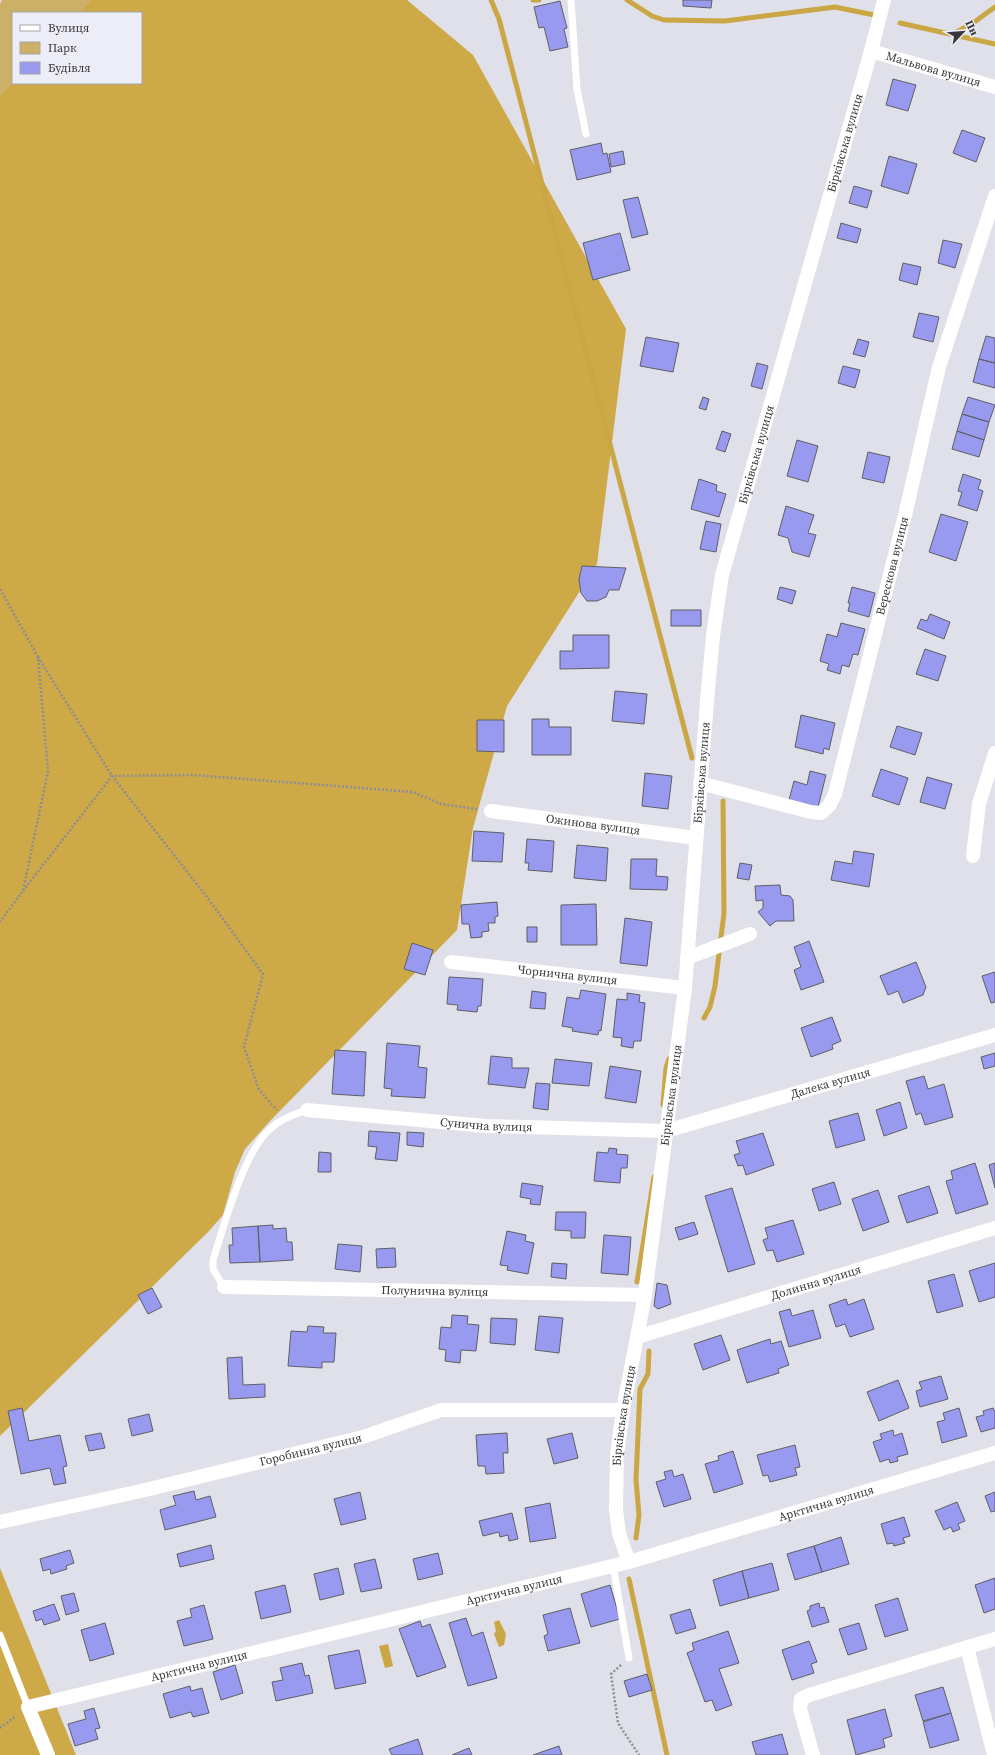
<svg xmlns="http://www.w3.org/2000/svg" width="995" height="1755" font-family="'Source Serif 4',serif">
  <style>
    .green { fill: #cdb068 }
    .forest { fill: #cea948 }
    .water { fill: #caa644 }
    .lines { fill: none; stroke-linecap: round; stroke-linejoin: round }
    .stream { stroke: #caa644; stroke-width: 5 }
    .building { fill: #989aef; stroke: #5f5f67 }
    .path { stroke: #8d8d94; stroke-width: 2.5; stroke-dasharray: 2 2; stroke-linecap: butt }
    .service { stroke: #fff; stroke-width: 7 }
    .minor { stroke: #fff; stroke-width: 14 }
    .labels { text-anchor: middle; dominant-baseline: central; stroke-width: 3; stroke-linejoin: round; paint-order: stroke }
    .street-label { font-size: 12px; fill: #38383c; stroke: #ecedf6 }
  </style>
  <rect width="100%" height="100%" fill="#dfe0e9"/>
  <path class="green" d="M2,0H91L79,13H13V82L0,95V4Z"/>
  <path class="forest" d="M91,0H407L473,55L626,329L597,564L507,706L473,828L457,930L270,1121L245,1149L235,1172L223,1215L208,1232L0,1436V95L13,82V83H141V13H79Z
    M0,1568L76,1755H0Z"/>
  <path class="water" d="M499,1620L506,1634L504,1645L499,1647L494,1634L496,1631L494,1622Z
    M388,1644L393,1666L385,1668L379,1646Z"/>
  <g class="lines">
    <path class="stream" d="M491,0L499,19L692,758
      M533,0H539
      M627,0L652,16L664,20L725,21L835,7L874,15
      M900,23L995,44
      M953,34L973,23L995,7
      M704,1018L710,1007L715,986L724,913L723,801
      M663,1105L666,1068L669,1059
      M637,1282L654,1177
      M636,1538L639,1515L636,1480L640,1389L648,1374L649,1351
      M629,1579L667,1755"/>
  </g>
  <path class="building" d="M683,0H712L711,8L683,6Z
    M560,1L567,28L564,29L568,47L550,51L544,27L539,28L534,7Z
    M893,79L916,85L908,111L886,105Z
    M962,130L985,138L976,162L953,153Z
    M601,143L603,154L607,153L611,172L577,180L570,150Z
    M623,151L625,164L611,167L609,154Z
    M889,156L917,164L908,194L881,186Z
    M854,186L872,191L867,208L849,203Z
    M638,197L648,234L632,238L623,200Z
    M841,223L861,229L857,243L837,238Z
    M620,233L630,270L593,280L583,243Z
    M943,240L962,244L955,268L938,263Z
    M903,263L921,267L917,285L899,280Z
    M919,313L939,317L933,342L913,337Z
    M986,336L995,338V363L979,359Z
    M646,337L679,343L673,372L640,366Z
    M858,339L869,342L865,357L853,354Z
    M979,359L995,363V388L973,382Z
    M757,363L768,366L762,389L751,386Z
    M843,366L860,370L855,388L838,383Z
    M703,397L709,399L706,410L699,408Z
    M968,397L995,405L989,422L962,414Z
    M962,414L989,422L984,440L957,431Z
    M722,431L731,434L725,452L716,449Z
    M957,431L984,440L979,457L952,449Z
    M797,440L818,446L808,482L787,476Z
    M868,452L890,457L884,483L862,478Z
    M963,474L981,480L978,489L983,491L977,511L958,505L962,492L958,491Z
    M699,479L717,485L716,491L726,494L719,517L691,509Z
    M786,506L814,515L808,533L816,535L809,557L792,552L788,538L778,535Z
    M941,514L968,522L956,561L929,552Z
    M706,521L721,524L716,552L700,549Z
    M582,566L626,568L619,590H609L606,597L597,601H587L581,593L579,579Z
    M780,587L796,591L792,604L777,599Z
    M852,587L875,593L869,617L848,611L850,603H848Z
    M671,610H701V626H671Z
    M930,614L950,622L944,639L917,628L921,619L927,621Z
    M841,623L865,629L858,655L853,654L849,667L842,665L840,674L827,670L829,664L820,661L827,634L837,637Z
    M573,635H609V668L560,669V651H573Z
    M925,649L946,656L938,681L916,674Z
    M615,691L647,694L644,724L612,721Z
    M801,715L835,723L829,750L824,748L823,754L795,747Z
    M532,719H549V727H571V755H532Z
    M477,720H504V752L477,751Z
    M897,726L922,733L915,755L890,747Z
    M881,769L908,778L899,805L872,796Z
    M810,771L826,775L818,807L789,800L794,781L807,785Z
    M645,773L672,776L668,809L642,806Z
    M927,777L952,784L945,809L920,802Z
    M474,831L504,833L502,862L472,861Z
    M527,839L554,841L552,872L528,870L529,863H525Z
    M577,845L608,848L606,881L574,878Z
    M854,851L874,854L869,887L831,880L835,861L852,864Z
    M631,859H657L656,876L668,877L667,890L630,889Z
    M740,863L752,865L749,880L737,878Z
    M780,885L781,895L790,896L793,900L794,921H776L770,926L758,912L763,908V900L756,901L755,886Z
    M497,902L498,916L495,917V923H488L489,931L482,932V937L471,938L469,924H462L461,905Z
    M596,904L597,945H561V905Z
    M625,918L652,922L647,966L620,963Z
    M527,927H537V942H527Z
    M809,941L824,982L801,990L794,970L801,967L794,947Z
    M412,943L433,950L425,975L404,969Z
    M916,962L926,987L923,995L903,1003L898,991L888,995L880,976Z
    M995,972V1002L991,1003L982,976Z
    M449,977L483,979L481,1006H478L477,1012L457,1010L458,1005L447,1004Z
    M581,990L606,994L601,1031L599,1030L598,1035L572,1031L573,1028L562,1026L567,997L579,999Z
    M532,991L546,993L545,1009L530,1008Z
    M627,993L640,995L639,1002L645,1003L641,1041H634L633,1048L621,1046L622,1038L613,1037L617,999L627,1000Z
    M832,1017L841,1041L832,1045L833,1049L811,1057L801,1028Z
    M387,1043L420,1046L418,1067L427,1068L425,1098L391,1096L392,1089L384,1088Z
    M335,1050L366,1052L364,1096L332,1094Z
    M995,1053V1066L984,1069L981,1057Z
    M491,1056L512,1058V1068H529L525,1088L488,1084Z
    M555,1059L592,1063L589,1086L552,1083Z
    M610,1066L641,1071L636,1103L605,1098Z
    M924,1076L928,1089L944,1084L953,1117L925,1125L921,1113L916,1115L906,1081Z
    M536,1083L550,1084L548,1110L533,1108Z
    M900,1102L907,1128L884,1136L876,1110Z
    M858,1113L865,1140L836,1148L829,1121Z
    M369,1131L400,1133L397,1161L375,1159L377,1147L368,1146Z
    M407,1132L424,1133L423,1147L407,1145Z
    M763,1133L774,1165L746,1175L743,1165L738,1166L734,1155L740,1153L736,1141Z
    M609,1148L617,1149L616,1154L628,1155L627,1168H621L620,1183L594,1181L597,1152L608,1153Z
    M319,1152L331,1153V1172H318Z
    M975,1163L988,1204L956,1214L946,1181L953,1179L951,1171Z
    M995,1163V1188L989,1165Z
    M834,1182L841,1204L819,1211L812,1189Z
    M522,1183L543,1186L540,1205L530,1204L531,1199L520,1197Z
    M929,1186L938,1213L907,1223L898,1196Z
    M732,1188L755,1264L728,1272L705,1196Z
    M878,1190L889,1222L863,1231L852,1199Z
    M556,1212H586L585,1238H571V1231L555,1230Z
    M793,1220L804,1254L777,1262L773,1250L767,1251L763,1240L768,1238L765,1228Z
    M694,1222L698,1234L679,1240L675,1228Z
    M273,1225V1229L286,1228L287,1242H292L293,1260L260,1262L258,1226Z
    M258,1226L260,1262L230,1263L229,1245H233L232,1228Z
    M507,1231L526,1235L525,1241L534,1243L528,1274L507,1270L508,1266L500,1265Z
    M604,1235L631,1237L628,1275L601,1273Z
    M338,1244L362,1246L360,1272L335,1269Z
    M395,1248L396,1267L377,1268L376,1249Z
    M552,1263L567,1264L566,1279L551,1277Z
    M995,1263V1297L979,1302L969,1271Z
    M954,1274L963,1306L937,1313L928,1281Z
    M657,1283L667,1285L671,1304L658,1309L654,1306Z
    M152,1288L162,1307L148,1314L138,1295Z
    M846,1299L848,1305L864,1299L874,1329L850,1337L845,1324L836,1327L829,1305Z
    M790,1309L792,1316L813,1310L821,1338L789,1347L779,1312Z
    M452,1315L468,1316L467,1324L479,1325L476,1351L461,1350L460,1363L445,1361L446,1350L439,1349L441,1327L451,1328Z
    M539,1316L563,1318L559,1353L535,1350Z
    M491,1318L517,1319L515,1345L490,1343Z
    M308,1326L324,1327L323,1333H336L334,1362H322V1368L288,1366L291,1331L307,1332Z
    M721,1335L730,1360L703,1370L694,1344Z
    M770,1339L771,1344L781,1341L789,1365L778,1369L779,1373L747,1383L737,1350Z
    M242,1357L243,1385L265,1384V1397L229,1399L227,1358Z
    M941,1376L948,1399L920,1407L916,1391L922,1389L919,1382Z
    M898,1380L909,1408L879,1421L867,1392Z
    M22,1408L29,1441L60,1435L67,1466L63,1467L66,1483L54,1485L50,1468L21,1474L8,1411Z
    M959,1408L967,1436L942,1443L937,1422L945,1420L943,1413Z
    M993,1408L995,1412V1428L981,1432L976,1417L984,1415L983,1411Z
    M149,1414L153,1431L132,1436L128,1419Z
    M893,1430L894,1436L902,1433L908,1454L897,1457L898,1461L890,1463L889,1459L880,1462L873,1442L882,1439L880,1434Z
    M101,1433L105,1448L89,1451L85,1436Z
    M507,1433L508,1453H503L504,1473L486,1474L485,1466H478L476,1435Z
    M572,1433L578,1458L554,1464L547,1439Z
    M795,1445L800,1467L795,1468L797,1475L770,1482L768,1475L763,1476L757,1455Z
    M733,1451L743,1484L714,1493L705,1464L719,1460L718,1456Z
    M672,1470L674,1477L683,1474L691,1499L664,1507L656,1482L666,1479L664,1472Z
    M194,1491L196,1500L210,1496L216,1517L165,1530L160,1510L176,1505L173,1496Z
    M360,1492L366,1519L341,1525L334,1499Z
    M995,1492V1511L991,1512L985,1496Z
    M957,1502L965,1521L958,1524L960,1529L953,1532L951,1527L944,1530L935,1511Z
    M550,1503L556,1538L530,1542L525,1508Z
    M512,1513L518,1539L509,1541L508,1535L500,1537L499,1532L483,1536L479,1521Z
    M904,1517L910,1536L903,1538L905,1543L894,1546L893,1543L887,1544L881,1524Z
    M841,1537L849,1564L822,1572L814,1546Z
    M211,1545L214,1559L180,1567L177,1554Z
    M814,1546L822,1572L795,1580L787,1554Z
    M70,1550L74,1563L66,1566L67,1569L51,1574L50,1569L43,1571L40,1559Z
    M438,1553L443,1574L418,1580L413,1559Z
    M375,1559L382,1588L361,1592L354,1564Z
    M772,1563L779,1590L749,1598L742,1571Z
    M338,1568L344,1594L320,1600L314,1574Z
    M742,1571L749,1598L720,1606L713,1580Z
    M995,1578V1609L984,1613L975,1585Z
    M285,1585L291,1612L261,1619L255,1592Z
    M610,1585L620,1619L591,1627L581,1594Z
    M74,1593L79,1611L66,1615L61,1596Z
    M898,1598L908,1630L885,1637L875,1605Z
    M819,1603L820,1608L824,1607L829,1622L812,1627L807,1611L810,1610V1606Z
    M54,1604L60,1620L44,1625L42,1619L36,1621L33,1611Z
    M204,1605L213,1639L184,1646L177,1621L192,1617L190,1609Z
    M570,1608L580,1643L548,1651L544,1636L548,1634L543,1615Z
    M690,1609L696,1628L676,1634L670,1615Z
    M466,1618L472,1636L483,1632L497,1678L468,1686L449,1623Z
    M420,1621L422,1627L430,1624L446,1667L417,1677L399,1629Z
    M105,1623L114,1654L90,1661L81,1630Z
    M859,1623L867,1649L848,1655L839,1629Z
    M728,1631L739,1663L719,1669L732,1705L716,1711L712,1700L705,1702L687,1653L694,1650L692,1643Z
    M809,1641L817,1662L811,1664L814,1673L792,1680L782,1650Z
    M359,1650L366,1683L335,1689L328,1656Z
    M302,1663L305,1676L309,1675L313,1693L276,1701L272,1682L283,1680L280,1668Z
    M235,1665L243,1693L221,1700L213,1672Z
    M647,1674L652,1690L629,1697L624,1681Z
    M190,1686L191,1691L202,1688L209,1713L193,1717L191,1712L170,1718L163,1694Z
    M943,1687L951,1713L923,1721L915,1695Z
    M94,1708L100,1728L95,1729L98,1739L75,1746L68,1724L86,1719L84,1711Z
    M885,1709L892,1736L883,1739L885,1747L856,1755L847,1720Z
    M951,1713L959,1740L930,1748L923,1722Z
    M782,1734L788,1755H756L752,1742Z
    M418,1739L423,1755H392L389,1749Z
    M559,1746L562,1755H533Z
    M469,1748L472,1755H452Z"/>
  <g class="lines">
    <path class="path" d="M0,589L38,657L48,771L23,891L0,922
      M38,657L112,776L207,897L263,974L244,1047L259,1090L277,1110
      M23,891L112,776L193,775L413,792L441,804L477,809
      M621,1665L611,1674L618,1723L639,1755
      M0,1728L16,1716"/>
    <path class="service" d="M571,0L577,89L586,134
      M224,1287L213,1269V1260C224,1226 243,1154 269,1130C280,1119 293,1115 307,1110
      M613,1565L629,1658
      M0,1635L28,1707"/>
    <g class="minor">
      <path id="s1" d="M871,51L995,87"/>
      <path id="s2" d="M700,783L811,812L821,813L829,806L835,794L906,511L939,367L995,196"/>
      <path id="s3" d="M491,811L696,838"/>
      <path d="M973,856L979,804L995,753"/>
      <path d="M687,958L750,934"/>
      <path id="s4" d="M451,962L685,988"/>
      <path id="s5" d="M307,1110L486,1126L666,1131L995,1035"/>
      <path id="s6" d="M224,1287L645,1295"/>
      <path id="s7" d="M637,1337L995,1228"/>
      <path id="s8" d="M0,1522L141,1491L363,1437L441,1410H623"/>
      <path id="s9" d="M629,1562L619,1534L616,1509L617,1455L623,1410L645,1295L685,988L707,701L713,636L722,575L871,51L884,0"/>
      <path d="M967,1647L994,1755"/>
      <path id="s10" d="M48,1755L28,1707L629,1562L995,1453"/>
      <path d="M813,1755L800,1709L801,1699L809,1695L995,1639"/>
    </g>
  </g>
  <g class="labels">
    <g class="street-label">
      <text stroke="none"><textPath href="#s1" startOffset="65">Мальвова вулиця</textPath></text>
      <text stroke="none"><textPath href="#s9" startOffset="1445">Бірківська вулиця</textPath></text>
      <text stroke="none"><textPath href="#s9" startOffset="1121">Бірківська вулиця</textPath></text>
      <text stroke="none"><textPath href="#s2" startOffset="384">Верескова вулиця</textPath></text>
      <text stroke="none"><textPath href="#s9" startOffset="797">Бірківська вулиця</textPath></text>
      <text stroke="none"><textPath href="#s3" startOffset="103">Ожинова вулиця</textPath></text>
      <text stroke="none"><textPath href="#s4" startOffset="117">Чорнична вулиця</textPath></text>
      <text stroke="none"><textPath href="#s5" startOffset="531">Далека вулиця</textPath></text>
      <text stroke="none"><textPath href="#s9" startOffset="473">Бірківська вулиця</textPath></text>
      <text stroke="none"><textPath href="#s5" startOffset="180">Сунична вулиця</textPath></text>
      <text stroke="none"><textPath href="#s7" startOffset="187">Долинна вулиця</textPath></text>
      <text stroke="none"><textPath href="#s6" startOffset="211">Полунична вулиця</textPath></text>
      <text stroke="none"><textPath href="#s9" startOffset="149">Бірківська вулиця</textPath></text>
      <text stroke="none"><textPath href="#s8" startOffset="319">Горобинна вулиця</textPath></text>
      <text stroke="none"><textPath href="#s10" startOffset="876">Арктична вулиця</textPath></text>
      <text stroke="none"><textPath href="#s10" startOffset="552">Арктична вулиця</textPath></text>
      <text stroke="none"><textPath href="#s10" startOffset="228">Арктична вулиця</textPath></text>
    </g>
  </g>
  <rect x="12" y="12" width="130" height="72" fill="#ecedf6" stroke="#a4a5ac"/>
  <rect x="20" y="25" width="20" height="6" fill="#ffffff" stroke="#a4a5ac"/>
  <text x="48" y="32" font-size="12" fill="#38383c">Вулиця</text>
  <rect x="20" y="42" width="20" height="12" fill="#cdb068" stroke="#a4a5ac"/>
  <text x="48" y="52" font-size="12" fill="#38383c">Парк</text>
  <rect x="20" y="62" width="20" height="12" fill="#989aef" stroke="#a4a5ac"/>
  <text x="48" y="72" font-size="12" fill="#38383c">Будівля</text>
  <g transform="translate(963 32) rotate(64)" stroke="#ecedf6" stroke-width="3" paint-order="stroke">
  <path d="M0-3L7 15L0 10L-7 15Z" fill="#38383c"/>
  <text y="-6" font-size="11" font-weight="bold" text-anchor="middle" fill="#38383c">Пн</text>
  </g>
</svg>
